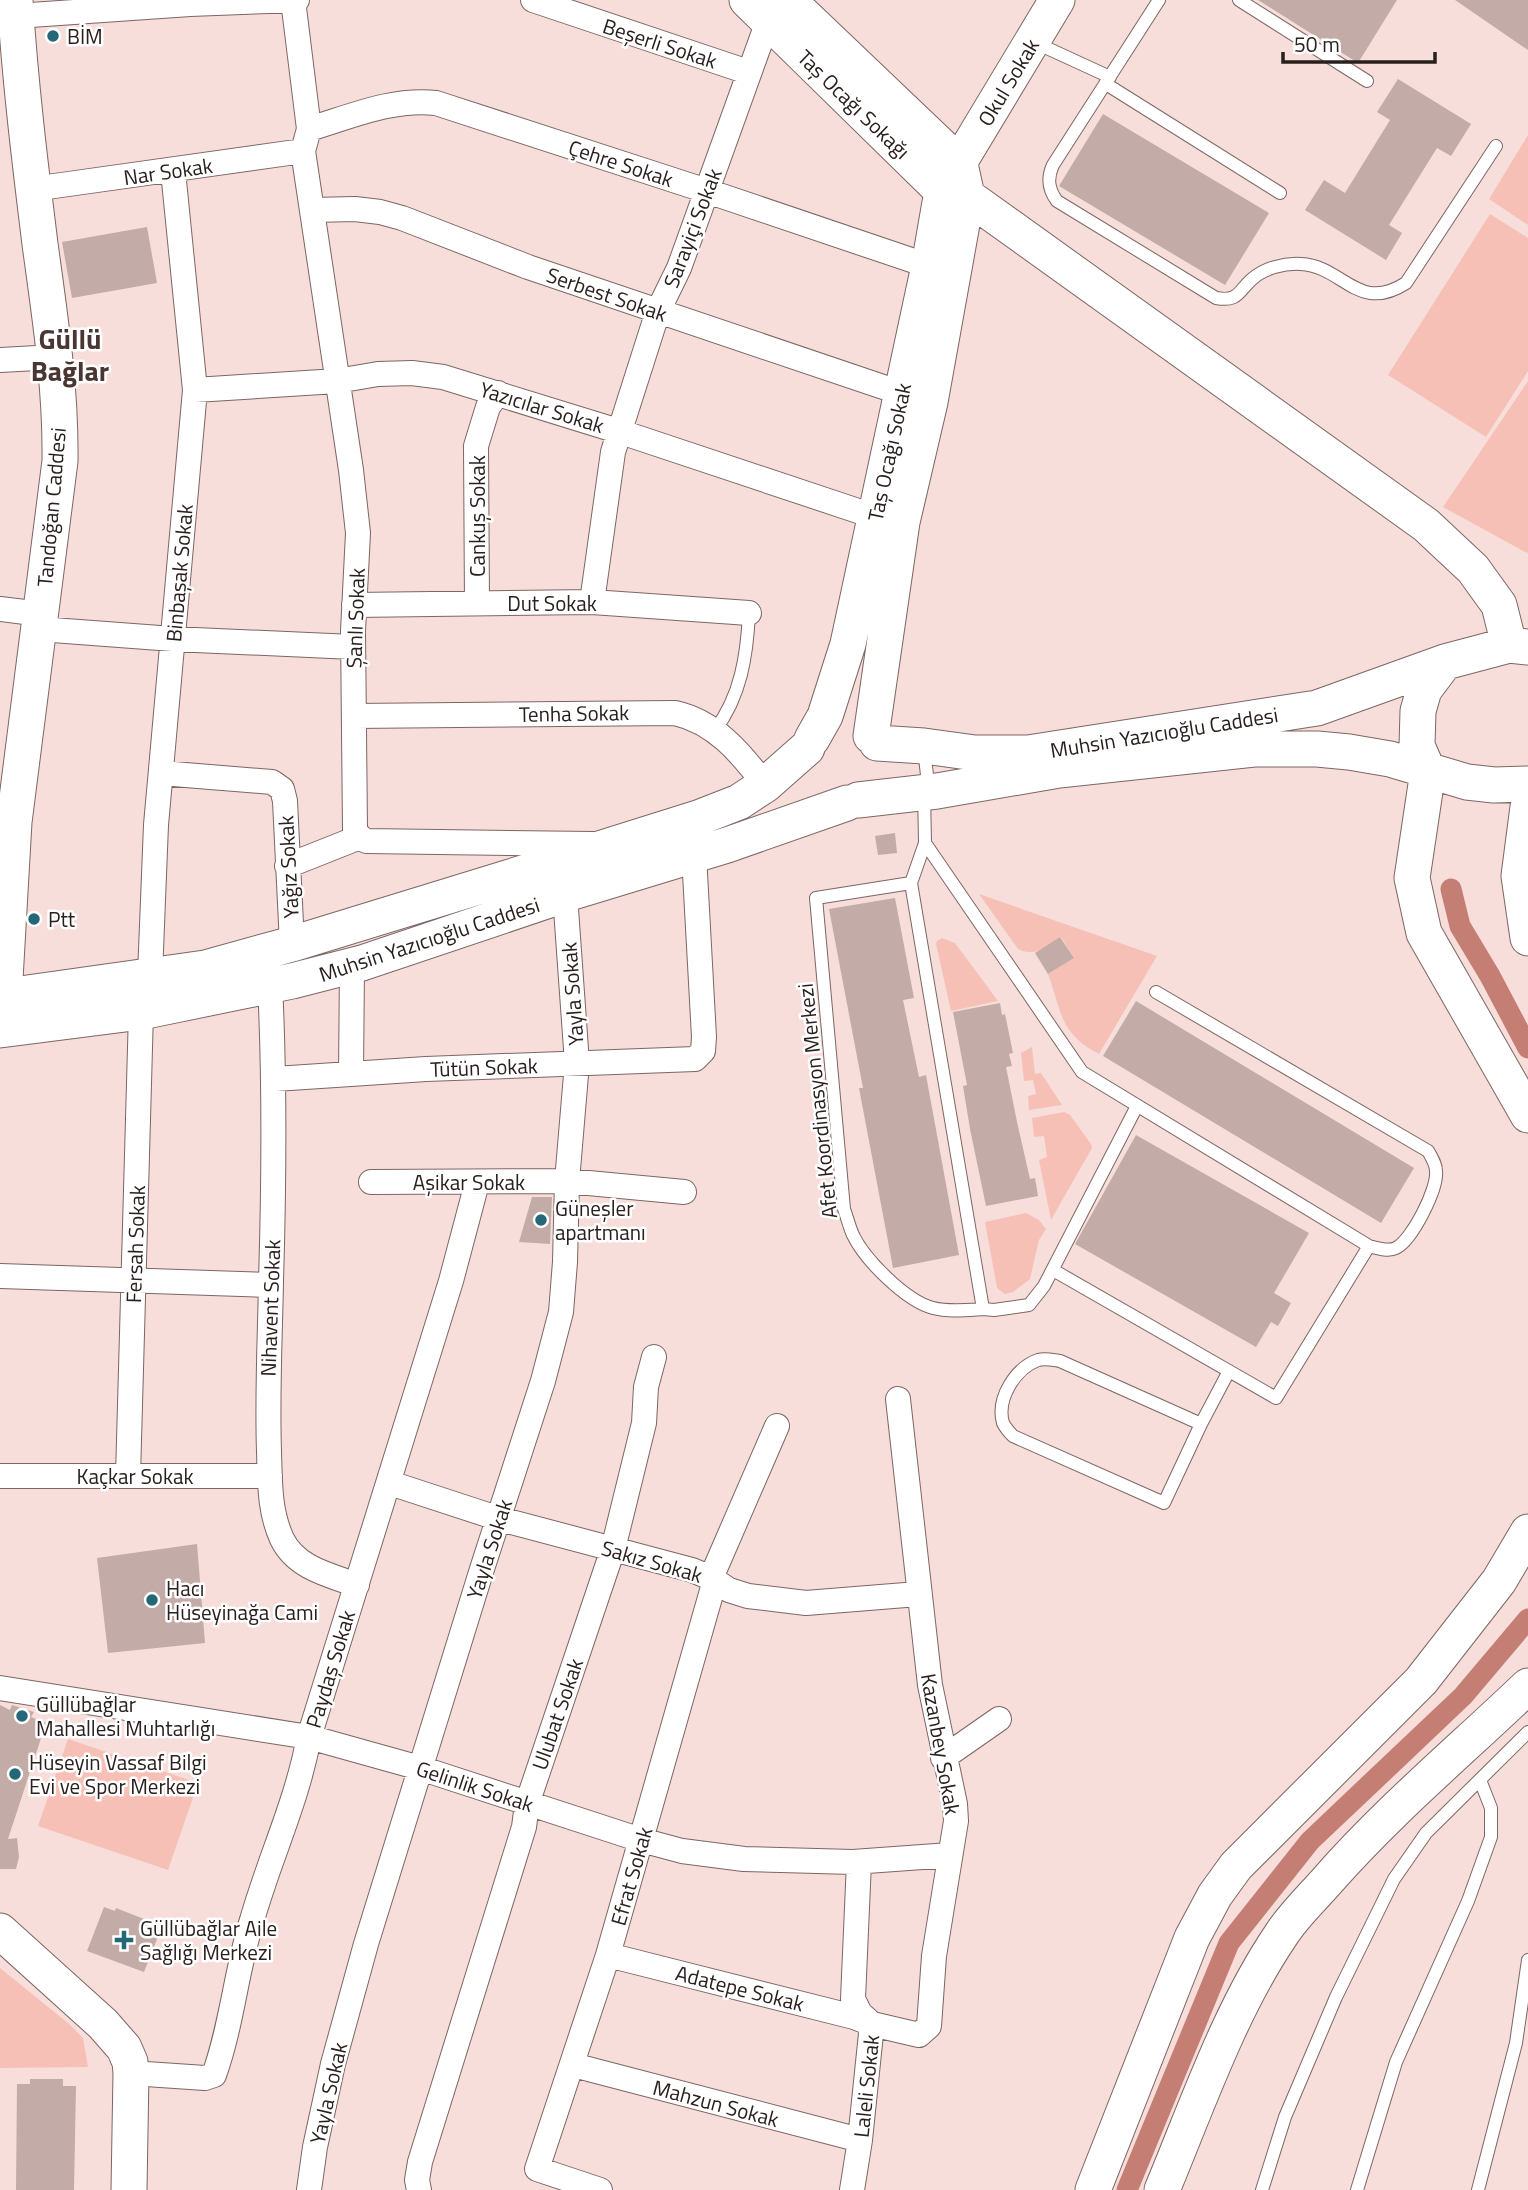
<svg xmlns="http://www.w3.org/2000/svg" width="1528" height="2190" font-family="'Titillium Web',sans-serif">
  <style>
    .green { fill: #f7c0b6 }
    .lines { fill: none; stroke-linecap: round; stroke-linejoin: round }
    .canal { stroke: #c47e73; stroke-width: 21 }
    .building { fill: #c3aba7 }
    .lane-casing { stroke: #7c6663; stroke-width: 14 }
    .street-casing { stroke: #7c6663; stroke-width: 26 }
    .secondary-casing { stroke: #7c6663; stroke-width: 37 }
    .lane { stroke: #fff; stroke-width: 12 }
    .street { stroke: #fff; stroke-width: 24 }
    .secondary { stroke: #fff; stroke-width: 35 }
    .poi-dot { fill: #236778; stroke: #fff; stroke-width: 2.5 }
    .labels { text-anchor: middle; dominant-baseline: central; stroke-width: 5; stroke-linejoin: round; paint-order: stroke }
    .poi-label { font-size: 21px; fill: #29201e; stroke: #fff; text-anchor: start }
    .street-label { font-size: 21px; fill: #29201e; stroke: #fff }
    .district-label { font-size: 28px; font-weight: bold; fill: #493633; stroke: #fff }
  </style>
  <rect width="100%" height="100%" fill="#f7deda"/>
  <path class="green" d="M1528,135V225L1489,199Z
    M1490,214L1528,238V371L1486,437L1388,375Z
    M1528,381V552L1527,553L1443,507Z
    M979,894L1157,956L1099,1054C1059,1033 1062,1012 1048,974L1074,958L1061,937C1044,946 1037,958 1018,949Z
    M942,938L955,943L998,1001L951,1011L936,944L937,941Z
    M1032,1047L1035,1074L1041,1073L1062,1105L1029,1110L1028,1096L1036,1094L1033,1080L1024,1081L1021,1053Z
    M1064,1112L1070,1115L1091,1144L1092,1148L1051,1220L1039,1160L1047,1157L1044,1136L1034,1137L1032,1118Z
    M1026,1213L1039,1220L1046,1229L1039,1240L1030,1279L1013,1292L1005,1294L997,1288L985,1222Z
    M68,1739L198,1783L168,1870L38,1826Z
    M0,1968L68,2023L83,2038L88,2067L0,2068Z"/>
  <g class="lines">
    <path class="canal" d="M1451,889L1460,926L1490,976L1528,1048
      M1127,2190L1229,1943L1310,1841L1463,1696L1528,1619"/>
  </g>
  <path class="building" d="M1258,0H1397L1358,63Z
    M1455,0H1528V50Z
    M1398,79L1471,124L1451,156L1437,148L1389,225L1402,233L1386,260L1305,210L1324,180L1345,193L1390,120L1377,112Z
    M1103,114L1269,213L1225,285L1059,186Z
    M147,227L157,283L72,298L62,242Z
    M895,833L897,853L878,855L875,836Z
    M895,898L914,998L903,1000L919,1077L926,1075L959,1255L893,1268L859,1088H863L829,909Z
    M1060,937L1074,958L1048,974L1035,953Z
    M1136,1001L1414,1168L1381,1223L1103,1056Z
    M1000,1003L1002,1015L1005,1014L1013,1053L1009,1054L1012,1066L1006,1067L1017,1122L1030,1179L1035,1178L1038,1196L986,1206L970,1129L963,1086L967,1085L953,1012Z
    M1136,1135L1309,1233L1274,1293L1291,1303L1278,1326L1271,1322L1256,1347L1075,1244Z
    M532,1197H552L550,1244L519,1242Z
    M197,1544L205,1643L108,1653L97,1558Z
    M0,1705L10,1710L12,1705L34,1712L31,1717L46,1723L8,1839L17,1838L19,1857L16,1869H0Z
    M104,1907L115,1911L116,1908L149,1921L148,1924L161,1929L144,1972L87,1951Z
    M30,2079H63V2086H76L74,2190H16L17,2084H30Z"/>
  <g class="lines">
    <defs>
      <path id="lane" d="M1159,0L1053,165C1047,178 1048,189 1057,201L1216,298C1238,302 1238,292 1251,280C1264,268 1284,263 1301,264C1343,266 1358,314 1406,283L1496,146
        M1239,0L1367,81
        M1036,43L1110,77
        M1106,84L1280,193
        M715,730C741,696 747,655 749,613
        M924,749L927,775L924,791L925,843L1082,1072L1369,1246C1377,1248 1388,1252 1396,1248C1412,1240 1438,1189 1436,1171C1436,1164 1432,1158 1428,1151L1156,992
        M925,843L911,883L983,1309L994,1310L1029,1305L1044,1286L1137,1106
        M911,883L816,898L844,1209C847,1217 849,1226 853,1235C865,1260 906,1301 933,1308C948,1312 967,1310 983,1309
        M1053,1270L1276,1398L1369,1246
        M1201,1424L1164,1503L1013,1436C1010,1433 1005,1427 1003,1423C996,1398 1016,1368 1038,1360C1045,1358 1053,1360 1060,1361L1201,1424L1229,1371
        M1262,2190L1285,2117L1336,1997L1394,1879L1426,1833L1528,1732
        M1357,2190L1396,2062L1468,1901L1491,1837V1808L1480,1780
        M1478,2190L1516,2043L1528,1960"/>
      <path id="street" d="M293,0L309,129L303,151L351,470L358,533L353,631L355,830L360,837L366,841L592,844
        M533,0L748,72
        M16,16L190,4L297,0
        M309,129C350,117 392,98 436,103L707,191L929,266
        M33,189L303,151
        M312,210L355,209L380,212L402,218L528,267L901,393
        M0,360L55,357
        M195,390L337,381L378,374L412,373L443,377L618,431L876,517
        M592,602L613,452L658,311L679,268L768,21
        M477,603L476,446L488,407L498,393
        M354,605L592,602L749,613
        M0,609L41,614
        M39,629L173,639L353,647
        M354,716L675,713C715,722 741,753 765,785
        M161,773L272,782L282,789L285,801L292,944
        M287,866L360,837
        M150,975L156,825L195,390L173,171
        M270,985C275,1084 274,1182 271,1281C270,1338 267,1394 269,1451C270,1481 269,1511 282,1539C296,1568 329,1575 357,1585
        M351,1074L352,966
        M275,1079L426,1069L695,1059L703,1051L704,1037L694,855
        M371,1182L567,1181L684,1192
        M0,1276L271,1285
        M0,1476H270
        M128,1476L141,1012
        M390,1483L500,1519L692,1570L711,1578L729,1590L748,1596L806,1603L918,1594
        M711,1578L777,1426
        M0,1688L309,1737L420,1768L641,1840L682,1851L744,1859L853,1862L950,1855
        M943,1758L999,1719
        M608,1955L854,2017L872,2024L919,2035L929,2026L934,1956L956,1821L955,1804L930,1685L898,1399
        M573,2065L860,2140
        M131,2073L205,2078L214,2075C232,2025 236,1971 252,1920C270,1857 297,1802 309,1737L451,1281L477,1183
        M309,2190L315,2147L333,2064L366,1944L482,1569L543,1381L561,1312L565,1262L567,1181L577,1063L565,895
        M419,2190L417,2180L420,2162L524,1827L527,1804L613,1549L644,1423L646,1387L654,1357
        M600,2190L537,2169L608,1955L715,1580
        M852,2190L860,2140L872,2024L860,2013L853,1999L859,1862"/>
      <path id="secondary" d="M747,0L942,191L967,196L1426,525L1473,569L1499,605L1509,645
        M788,0L960,164L967,196L930,402L902,522L871,736
        M1445,662L1424,690L1418,711L1417,746L1428,771L1412,878L1424,933L1528,1115
        M812,739L825,716L848,644L929,266L942,191L1057,0
        M877,743L924,746L975,753H1028L1317,708L1445,662L1509,645L1528,647
        M858,800L937,791L1059,770L1254,749H1317L1349,752L1390,759L1467,782L1494,785L1528,784
        M1528,807L1519,876L1528,938
        M0,997L205,968L292,944L507,878L698,818L739,802L765,785L807,748
        M0,1014L4,997L14,822L60,461C61,388 50,317 40,244C30,163 20,81 15,0
        M0,1030L141,1012L292,981L362,963L576,891L727,845L847,803
        M0,1931L103,2024L124,2048L130,2062L131,2073L129,2190
        M1093,2190L1192,1938L1215,1895L1236,1866L1421,1681L1499,1581L1528,1532
        M1162,2190C1197,2106 1230,2010 1281,1935C1293,1916 1311,1899 1326,1882C1388,1811 1460,1751 1528,1686"/>
    </defs>
    <use href="#lane" class="lane-casing"/>
    <use href="#street" class="street-casing"/>
    <use href="#secondary" class="secondary-casing"/>
    <use href="#lane" class="lane"/>
    <use href="#street" class="street"/>
    <use href="#secondary" class="secondary"/>
  </g>
  <g class="poi-dot">
    <circle cx="53" cy="36" r="7"/>
    <circle cx="34" cy="919" r="7"/>
    <circle cx="541" cy="1220" r="7"/>
    <circle cx="152" cy="1600" r="7"/>
    <circle cx="22" cy="1716" r="7"/>
    <circle cx="15" cy="1774" r="7"/>
    <path d="M120.5 1929.5h7v7h7v7h-7v7h-7v-7h-7v-7h7z"/>
  </g>
  <g class="labels">
    <g class="poi-label">
      <text x="67" y="36">BİM</text>
      <text x="48" y="919">Ptt</text>
      <text x="555" y="1208">Güneşler<tspan x="555" dy="24">apartmanı</tspan></text>
      <text x="166" y="1588">Hacı<tspan x="166" dy="24">Hüseyinağa Cami</tspan></text>
      <text x="36" y="1704">Güllübağlar<tspan x="36" dy="24">Mahallesi Muhtarlığı</tspan></text>
      <text x="29" y="1762">Hüseyin Vassaf Bilgi<tspan x="29" dy="24">Evi ve Spor Merkezi</tspan></text>
      <text x="140" y="1928">Güllübağlar Aile<tspan x="140" dy="24">Sağlığı Merkezi</tspan></text>
    </g>
    <g class="street-label">
      <text transform="translate(660 43) rotate(18)">Beşerli Sokak</text>
      <text transform="translate(1008 82) rotate(-59)">Okul Sokak</text>
      <text transform="translate(854 104) rotate(44)">Taş Ocağı Sokağı</text>
      <text transform="translate(621 163) rotate(18)">Çehre Sokak</text>
      <text transform="translate(168 171) rotate(-8)">Nar Sokak</text>
      <text transform="translate(692 228) rotate(-69)">Sarayiçi Sokak</text>
      <text transform="translate(607 294) rotate(19)">Serbest Sokak</text>
      <text transform="translate(542 407) rotate(17)">Yazıcılar Sokak</text>
      <text transform="translate(889 452) rotate(-78)">Taş Ocağı Sokak</text>
      <text transform="translate(51 507) rotate(-85)">Tandoğan Caddesi</text>
      <text transform="translate(477 516) rotate(-90)">Cankuş Sokak</text>
      <text transform="translate(179 573) rotate(-85)">Binbaşak Sokak</text>
      <text x="552" y="603">Dut Sokak</text>
      <text transform="translate(355 618) rotate(-88)">Şanlı Sokak</text>
      <text transform="translate(574 713) rotate(-1)">Tenha Sokak</text>
      <text transform="translate(1164 732) rotate(-9)">Muhsin Yazıcıoğlu Caddesi</text>
      <text transform="translate(288 867) rotate(-93)">Yağız Sokak</text>
      <text transform="translate(429 939) rotate(-18)">Muhsin Yazıcıoğlu Caddesi</text>
      <text transform="translate(572 994) rotate(-94)">Yayla Sokak</text>
      <text transform="translate(484 1067) rotate(-2)">Tütün Sokak</text>
      <text transform="translate(817 1101) rotate(-96)">Afet Koordinasyon Merkezi</text>
      <text x="469" y="1182">Aşikar Sokak</text>
      <text transform="translate(135 1244) rotate(-88)">Fersah Sokak</text>
      <text transform="translate(270 1308) rotate(-88)">Nihavent Sokak</text>
      <text x="135" y="1476">Kaçkar Sokak</text>
      <text transform="translate(489 1549) rotate(-72)">Yayla Sokak</text>
      <text transform="translate(652 1561) rotate(16)">Sakız Sokak</text>
      <text transform="translate(330 1669) rotate(-73)">Paydaş Sokak</text>
      <text transform="translate(557 1714) rotate(-71)">Ulubat Sokak</text>
      <text transform="translate(941 1744) rotate(80)">Kazanbey Sokak</text>
      <text transform="translate(475 1786) rotate(18)">Gelinlik Sokak</text>
      <text transform="translate(631 1876) rotate(-74)">Efrat Sokak</text>
      <text transform="translate(740 1988) rotate(14)">Adatepe Sokak</text>
      <text transform="translate(866 2086) rotate(-84)">Laleli Sokak</text>
      <text transform="translate(328 2093) rotate(-77)">Yayla Sokak</text>
      <text transform="translate(716 2103) rotate(15)">Mahzun Sokak</text>
    </g>
    <g class="district-label">
      <text x="70" y="338">Güllü<tspan x="70" dy="32">Bağlar</tspan></text>
    </g>
  </g>
  <path d="M1283 52v10h152v-10" fill="none" stroke="#29201e" stroke-width="3.5"/>
  <text x="1294" y="52" font-size="21" fill="#29201e" stroke="#ffffff" stroke-width="5" paint-order="stroke">50 m</text>
</svg>
